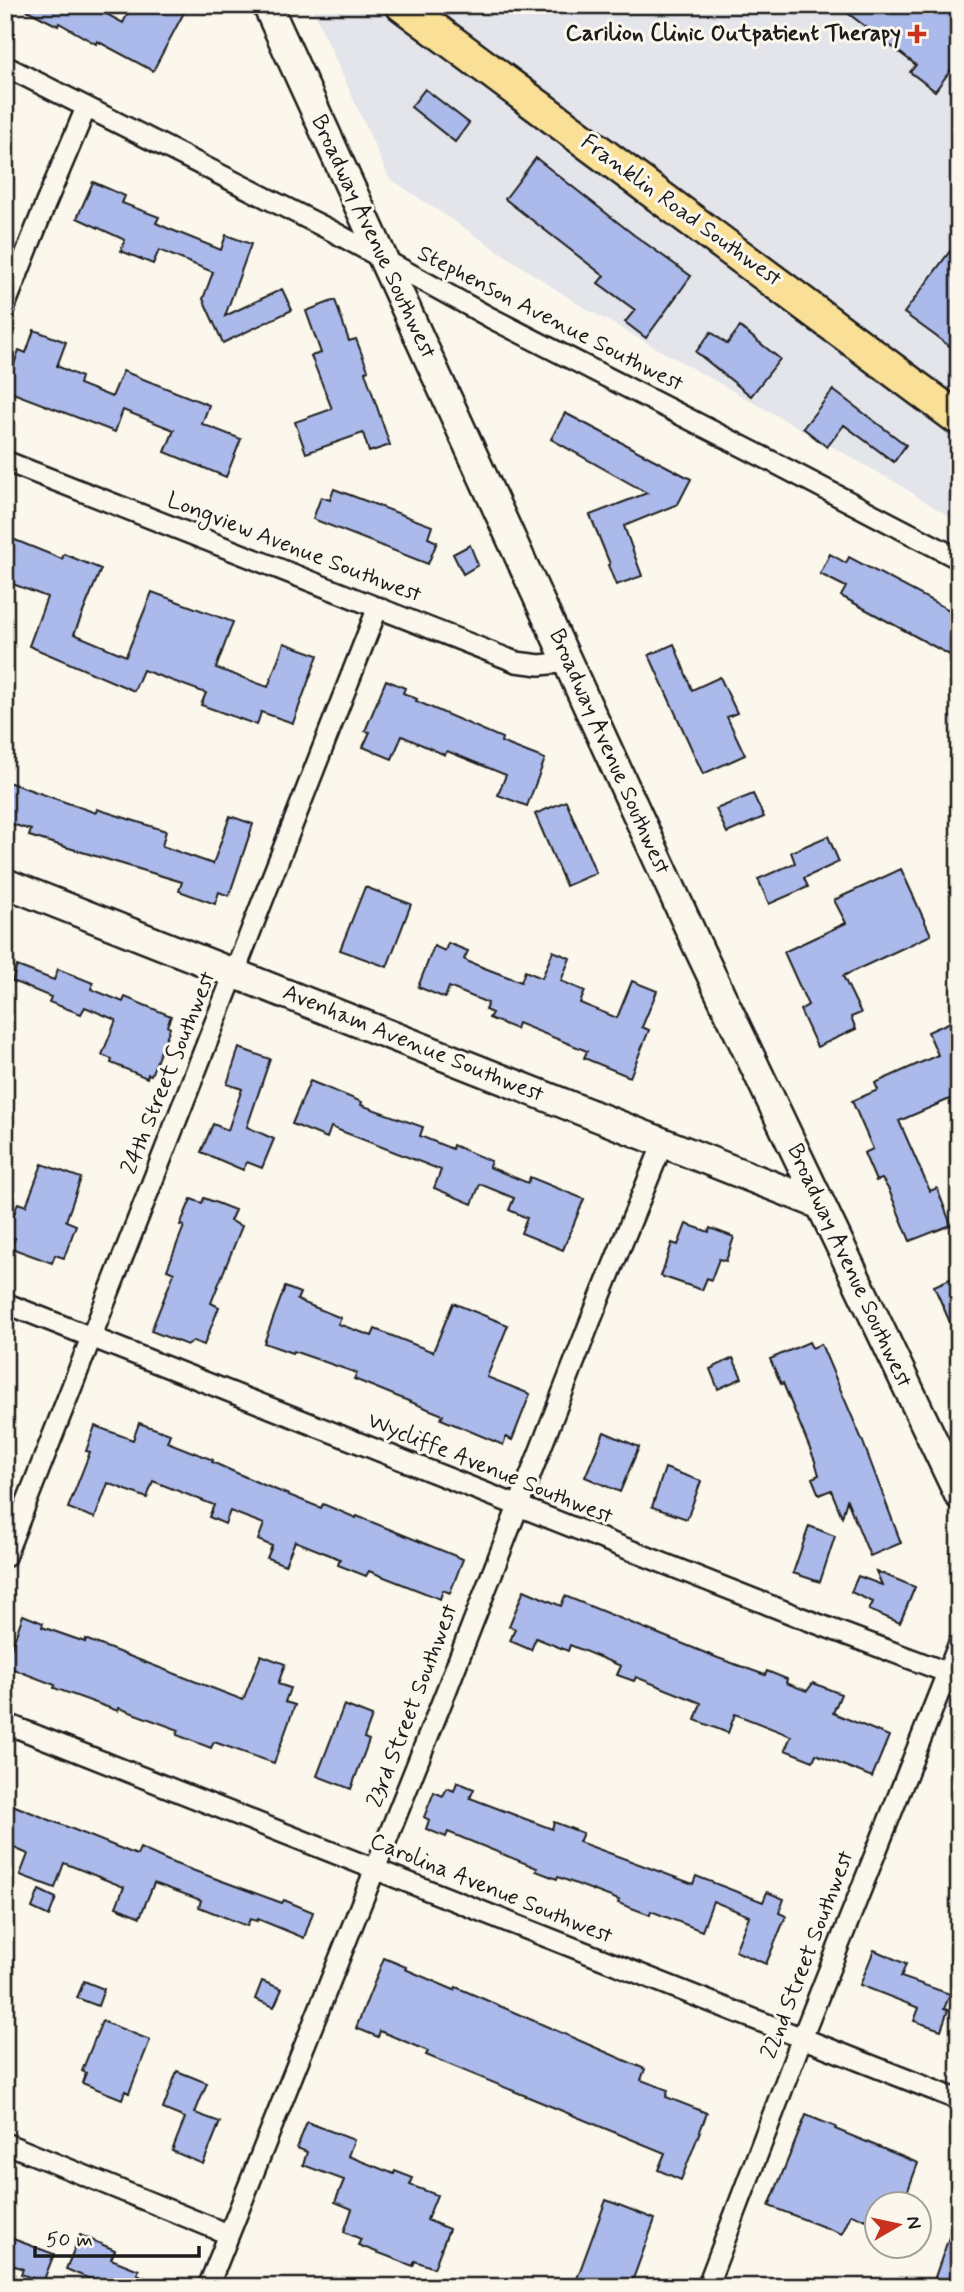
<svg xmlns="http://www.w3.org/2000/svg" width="964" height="2292" font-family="Mynerve,sans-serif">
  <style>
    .built { fill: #e3e5eb }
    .building { fill: #abbaea; stroke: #1c1c1c; stroke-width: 2 }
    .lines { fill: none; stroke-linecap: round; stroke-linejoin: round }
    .street-casing { stroke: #1c1c1c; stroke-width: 24 }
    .secondary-casing { stroke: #1c1c1c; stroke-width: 33 }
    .primary-casing { stroke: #1c1c1c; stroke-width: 37 }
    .street { stroke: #fbf7ec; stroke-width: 19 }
    .secondary { stroke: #fbf7ec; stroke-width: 28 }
    .primary { stroke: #fadf96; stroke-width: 32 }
    .poi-dot { fill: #c8321e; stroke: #fbf7ec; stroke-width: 2.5 }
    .labels { text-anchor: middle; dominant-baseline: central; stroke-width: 6; stroke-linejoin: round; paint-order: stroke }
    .poi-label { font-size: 23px; font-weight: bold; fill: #1c1c1c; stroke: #fbf7ec; text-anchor: end }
    .street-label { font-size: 23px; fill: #1c1c1c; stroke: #fbf7ec }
  </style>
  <rect width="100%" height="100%" fill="#fbf7ec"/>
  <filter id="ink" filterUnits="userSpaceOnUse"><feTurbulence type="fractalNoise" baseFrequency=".0143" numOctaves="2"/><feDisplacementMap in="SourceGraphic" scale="14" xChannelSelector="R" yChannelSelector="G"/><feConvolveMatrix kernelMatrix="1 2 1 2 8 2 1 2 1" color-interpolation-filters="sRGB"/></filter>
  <g filter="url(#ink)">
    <path class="built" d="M311,5H959V523L895,482L578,304L389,178Z"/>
    <path class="building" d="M17,5H90L123,23L132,5H188L153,71L97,41L96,44L59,23L58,26Z
      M837,5H959V59L935,91L910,72L916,65Z
      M425,89L469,123L455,142L411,107Z
      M536,158L634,235L691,276L646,338L625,322L635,310L598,283L604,276L505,199Z
      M93,182L125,196L122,203L159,217L156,223L167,228L221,250L226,235L251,244L225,316L282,289L292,310L223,343L203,299L213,272L159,250L153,264L121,251L125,240L77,218Z
      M959,239V353L904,313Z
      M335,300L349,341L356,339L368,370L365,372L390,445L369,452L363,433L306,453L295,422L332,409L311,356L321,353L306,311Z
      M740,327L780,359L751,396L696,352L711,332L727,344Z
      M34,330L66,342L57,366L81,377L79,384L112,397L123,371L209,405L202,424L241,439L226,477L165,452L174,430L123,410L115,432L5,390L19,350L26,353Z
      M833,390L906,445L894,462L844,425L827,447L803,428Z
      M565,413L691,479L678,504L624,526L642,576L616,585L608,565L610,564L590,515L647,493L551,439Z
      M334,489L432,526L428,538L437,542L428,564L313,519L321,497L330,500Z
      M5,536L62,559L64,554L101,569L74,634L126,656L152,592L233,622L216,668L268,687L284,643L318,655L293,723L261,712L257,725L201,705L206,693L143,670L134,691L29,646L47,597L5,581Z
      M470,545L478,565L463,574L453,554Z
      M830,554L846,563L849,557L959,615V660L841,596L846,587L820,574Z
      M674,644L692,690L720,677L737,713L727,717L745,755L703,774L649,655Z
      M386,680L405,688L403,693L417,699L416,701L502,738L501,742L545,759L527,806L498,795L506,775L447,751L445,755L402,736L392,759L363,747L370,732L365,731Z
      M5,781L96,813L97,809L166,831L162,846L213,864L230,816L253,824L229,896L219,892L215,904L179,891L182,882L29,836L31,830L5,822Z
      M753,794L764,817L727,833L716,809Z
      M566,801L596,873L566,886L535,814Z
      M828,836L839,862L804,878L808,887L769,904L758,879L795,863L791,852Z
      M901,869L931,935L843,976L861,1013L851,1017L856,1029L817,1047L800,1010L808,1005L784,952L846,923L834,900Z
      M365,887L411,904L387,967L340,950Z
      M448,943L468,951L464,959L469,962L521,982L525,971L542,978L553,951L570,958L561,981L585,991L580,1003L617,1018L632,981L657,991L642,1027L649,1030L630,1077L584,1058L587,1051L518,1023L516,1029L489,1018L492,1013L485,1010L488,1003L449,987L445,998L418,987L434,946L445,951Z
      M17,966L54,980L58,969L93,983L91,989L123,1002L125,997L171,1016L167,1026L170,1028L151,1075L148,1074L147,1078L111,1063L112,1059L102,1055L116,1020L85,1007L81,1014L49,1002L51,997L12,981Z
      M959,1018V1095L899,1121L930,1191L937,1188L951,1225L910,1241L889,1190L882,1179L876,1181L864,1153L873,1149L852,1101L878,1090L875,1083L938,1055L928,1032Z
      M239,1048L270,1059L247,1127L274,1139L262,1168L247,1162L243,1170L201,1152L213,1124L228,1130L242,1089L227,1084Z
      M310,1081L362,1102L361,1105L423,1127L420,1136L452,1149L453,1145L491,1161L489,1167L528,1183L530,1177L584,1199L563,1250L521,1233L527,1218L509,1210L514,1198L480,1184L472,1204L434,1188L441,1170L331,1127L327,1138L292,1124Z
      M42,1164L81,1178L66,1221L76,1225L64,1258L55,1255L52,1263L11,1248L15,1238L6,1236L18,1203L26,1206Z
      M204,1198L235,1210L230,1221L242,1226L211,1303L219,1307L204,1345L193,1341L187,1345L151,1331L174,1273L167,1270L184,1226L180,1225L191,1199L202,1203Z
      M686,1224L709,1232L710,1228L734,1237L726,1261L719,1259L711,1280L707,1278L702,1290L661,1276L672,1243L678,1245Z
      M959,1275V1343L934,1286Z
      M285,1287L300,1293L297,1300L341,1318L338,1324L372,1336L375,1329L433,1352L453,1303L508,1325L487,1377L530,1394L512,1440L506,1437L503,1445L441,1419L443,1415L354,1379L357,1373L293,1351L292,1353L264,1343Z
      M809,1342L812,1348L821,1344L863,1442L901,1543L870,1556L847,1500L842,1517L831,1490L819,1495L812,1478L819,1475L815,1461L783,1383L781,1384L770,1359Z
      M733,1358L742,1378L718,1389L710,1369Z
      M139,1423L170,1434L167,1442L213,1460L212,1462L259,1483L321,1508L323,1504L356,1518L357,1516L463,1559L450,1593L443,1590L440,1599L369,1571L366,1576L338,1565L340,1559L295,1541L285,1565L267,1558L272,1546L258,1540L264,1524L230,1511L225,1524L209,1517L214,1505L153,1481L147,1498L108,1483L95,1518L68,1508L90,1452L86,1451L95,1426L133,1440Z
      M604,1432L639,1447L620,1492L585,1477Z
      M665,1468L701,1481L687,1519L652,1507Z
      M809,1526L835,1536L820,1582L793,1573Z
      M876,1571L915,1587L900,1623L869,1610L873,1602L851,1592L858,1576L882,1585Z
      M524,1590L561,1606L565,1596L718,1658L765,1675L767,1671L787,1679L786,1683L807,1691L813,1683L841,1694L833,1713L889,1736L872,1777L816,1754L813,1761L785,1750L791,1736L735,1714L728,1733L695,1720L701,1703L636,1677L634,1681L617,1675L621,1666L570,1645L568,1651L536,1638L531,1650L510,1641L515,1629L509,1626Z
      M23,1615L43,1623L42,1627L85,1642V1639L243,1700L261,1655L285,1664L278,1684L290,1688L285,1702L295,1705L274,1763L214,1742L211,1748L177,1735L179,1730L119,1708L118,1711L54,1688L55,1685L5,1666Z
      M344,1705L372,1716L364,1738L369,1740L351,1789L317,1776Z
      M457,1782L474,1789L470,1798L552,1829L554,1822L583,1833L579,1842L693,1884L696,1876L763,1902L767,1892L784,1899L779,1913L786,1916L766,1964L735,1951L749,1916L713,1901L702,1931L651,1911L650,1915L618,1903L619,1900L558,1877L557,1879L536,1871L537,1868L448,1832L446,1837L426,1829L429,1820L424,1817L434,1792L443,1796L447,1788L454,1791Z
      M5,1802L137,1855L140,1848L173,1863L282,1903L284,1900L313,1912L304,1938L258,1919L257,1921L250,1919L247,1926L199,1907L201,1900L154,1883L140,1917L116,1907L124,1887L64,1863L55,1888L20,1875L28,1854L5,1844Z
      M39,1890L56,1898L49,1916L32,1908Z
      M874,1950L906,1964L901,1977L950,1994L944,2009L948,2010L941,2030L914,2021L919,2008L860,1985Z
      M384,1958L406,1967L405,1969L454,1990L456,1987L645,2069L641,2080L668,2090L666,2097L707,2113L681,2180L658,2170L665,2153L426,2055L428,2051L380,2031L378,2037L356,2028Z
      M84,1981L104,1989L98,2006L77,1998Z
      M262,1981L282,1989L274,2007L255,1999Z
      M102,2021L150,2040L129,2093L125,2091L122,2099L82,2083L86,2073L82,2071Z
      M177,2071L207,2083L195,2113L220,2122L203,2164L172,2151L185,2118L163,2109Z
      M806,2115L836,2127L835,2129L918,2163L903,2204H877V2224L851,2214L842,2234L769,2206Z
      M307,2122L354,2140L348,2156L394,2174L395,2171L413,2178L410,2185L437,2195L427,2220L449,2229L434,2268L415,2261L413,2266L358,2245L361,2239L344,2232L352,2209L335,2202L344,2180L303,2165L307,2152L297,2148Z
      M606,2200L655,2219L630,2287H574Z
      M956,2217L959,2218V2287H950L934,2280Z
      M80,2235L115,2250L111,2259L139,2270L137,2274L167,2287H109L66,2269Z
      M5,2236L54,2254L43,2282L21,2274L23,2269L5,2262Z"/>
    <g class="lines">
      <defs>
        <path id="street" d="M5,66L332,231L491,318L773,462L959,559
          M5,306L45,205L86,108
          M5,461L516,662L540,665L569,662
          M5,1303L802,1618L959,1677
          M5,1557L378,607
          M5,1723L959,2100
          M5,2143L228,2234
          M208,2287L447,1689L590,1322L663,1143
          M707,2287L802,2038L959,1643"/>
        <path id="secondary" d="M267,5L697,945L959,1495
          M5,883L821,1205"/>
        <path id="primary" d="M402,5L959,419"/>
      </defs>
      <use href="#street" class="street-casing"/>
      <use href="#secondary" class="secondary-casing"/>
      <use href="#primary" class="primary-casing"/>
      <use href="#street" class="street"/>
      <use href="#secondary" class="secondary"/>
      <use href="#primary" class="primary"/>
    </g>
  </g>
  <path class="poi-dot" d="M913.5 23.5h7v7h7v7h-7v7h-7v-7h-7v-7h7z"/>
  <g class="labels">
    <g class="poi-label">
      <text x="901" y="34">Carilion Clinic Outpatient Therapy</text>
    </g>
    <g class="street-label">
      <text transform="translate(681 211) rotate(36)">Franklin Road Southwest</text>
      <text transform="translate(373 237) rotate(65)">Broadway Avenue Southwest</text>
      <text transform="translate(550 319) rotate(27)">Stephenson Avenue Southwest</text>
      <text transform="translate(294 548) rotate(21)">Longview Avenue Southwest</text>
      <text transform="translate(609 752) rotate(66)">Broadway Avenue Southwest</text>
      <text transform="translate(413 1044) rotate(22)">Avenham Avenue Southwest</text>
      <text transform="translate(169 1073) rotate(-68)">24th Street Southwest</text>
      <text transform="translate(849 1266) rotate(65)">Broadway Avenue Southwest</text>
      <text transform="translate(490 1469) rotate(22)">Wycliffe Avenue Southwest</text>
      <text transform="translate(413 1706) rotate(-69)">23rd Street Southwest</text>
      <text transform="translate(491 1889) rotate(22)">Carolina Avenue Southwest</text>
      <text transform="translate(808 1955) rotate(-69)">22nd Street Southwest</text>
    </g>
  </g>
  <rect width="964" height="2292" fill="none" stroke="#fbf7ec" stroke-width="28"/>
  <rect x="14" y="14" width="936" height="2264" fill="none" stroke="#1c1c1c" stroke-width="2.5" filter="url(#ink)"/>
  <g transform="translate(898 2225) rotate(81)"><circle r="33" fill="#fbf7ec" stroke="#a29f99" stroke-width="2"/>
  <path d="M0-5L12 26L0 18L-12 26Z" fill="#c8321e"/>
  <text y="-10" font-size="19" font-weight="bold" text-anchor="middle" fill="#1c1c1c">N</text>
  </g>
  <path d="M35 2246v10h164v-10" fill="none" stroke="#1c1c1c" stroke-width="3.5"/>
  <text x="46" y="2246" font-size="21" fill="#1c1c1c" stroke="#fbf7ec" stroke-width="5" paint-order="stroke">50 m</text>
</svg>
